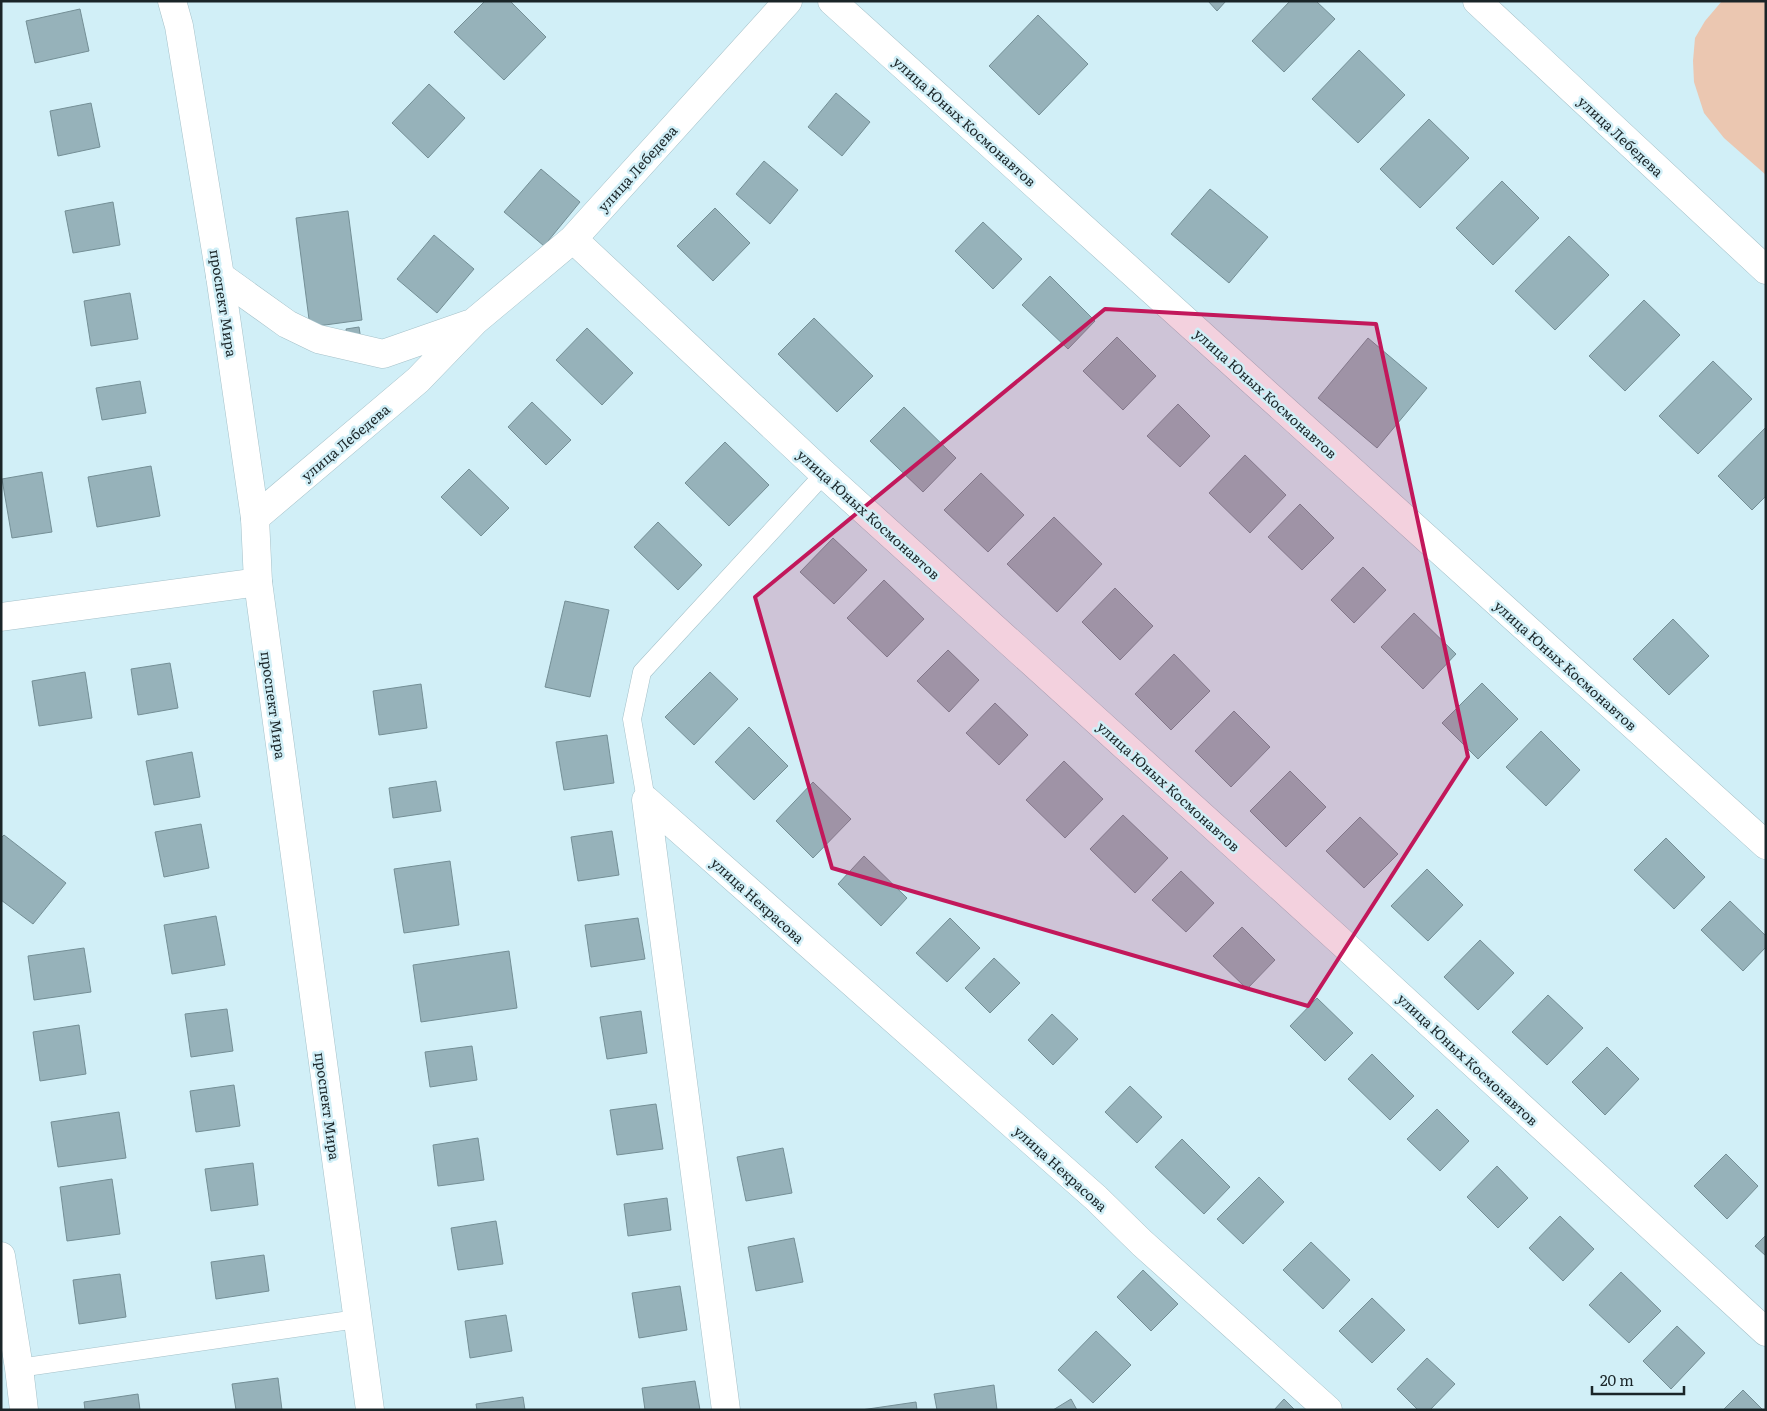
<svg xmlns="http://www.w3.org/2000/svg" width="1767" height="1411" font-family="Literata,serif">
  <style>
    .green { fill: #ebc7b1 }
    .building { fill: #96b2ba; stroke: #748f96 }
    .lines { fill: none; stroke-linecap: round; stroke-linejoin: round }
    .lane-casing { stroke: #a5c1c9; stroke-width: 19 }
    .street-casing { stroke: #a5c1c9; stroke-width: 29 }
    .secondary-casing { stroke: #a5c1c9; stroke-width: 29 }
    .lane { stroke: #fff; stroke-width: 18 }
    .street { stroke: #fff; stroke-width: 28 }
    .secondary { stroke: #fff; stroke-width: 28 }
    .marked { fill: #c2185b; fill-opacity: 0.2; stroke: #c2185b; stroke-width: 4; stroke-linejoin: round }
    .labels { text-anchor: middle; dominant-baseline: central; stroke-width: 5; stroke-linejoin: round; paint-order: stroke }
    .street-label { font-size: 14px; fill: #1a2528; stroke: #d1eff7 }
  </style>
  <rect width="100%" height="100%" fill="#d1eff7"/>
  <path class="green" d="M1722,1H1766V175L1724,138L1704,113L1694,82L1693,61L1695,38L1705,21Z"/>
  <path class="building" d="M485,1H510L546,37L504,80L454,32Z
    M1208,1H1226L1217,11Z
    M1290,1H1316L1335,19L1284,72L1252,41Z
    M80,9L89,51L35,63L26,21Z
    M1038,15L1088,64L1039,115L989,66Z
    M1359,50L1405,95L1358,143L1312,99Z
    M429,84L465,118L428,158L392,123Z
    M836,93L870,122L842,156L808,127Z
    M91,103L100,147L58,156L50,111Z
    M1429,119L1469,158L1420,208L1380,169Z
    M764,161L798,190L770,224L736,194Z
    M541,169L580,202L544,246L504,212Z
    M1502,181L1539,218L1493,265L1456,228Z
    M1210,189L1268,237L1229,283L1171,234Z
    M113,202L120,245L73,253L65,211Z
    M715,208L750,243L713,281L677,246Z
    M348,211L362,320L310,327L296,218Z
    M983,222L1022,259L993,289L955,251Z
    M434,235L474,269L437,313L397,279Z
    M1569,236L1609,275L1555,330L1515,291Z
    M1050,276L1095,321L1068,349L1022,305Z
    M130,293L138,339L91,346L84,301Z
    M1644,300L1680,335L1625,391L1589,356Z
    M814,318L873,376L837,412L778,354Z
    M359,327L361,340L348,342L346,329Z
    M587,328L633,373L602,405L556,360Z
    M1117,337L1156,376L1123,410L1083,371Z
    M1368,338L1427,388L1377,448L1318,398Z
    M1713,361L1752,399L1698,454L1659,416Z
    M140,381L146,413L102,420L96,388Z
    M532,402L571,440L546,465L508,427Z
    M1178,404L1210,436L1180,467L1147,436Z
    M904,407L956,458L923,492L870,441Z
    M1766,427V496L1752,510L1718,476Z
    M725,442L769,485L729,526L685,483Z
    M1245,455L1286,495L1250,533L1209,493Z
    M151,466L160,516L97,527L88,477Z
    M469,469L509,508L481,536L441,497Z
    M42,472L52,532L12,538L2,479Z
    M981,473L1024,515L988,552L944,510Z
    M1300,504L1334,538L1302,570L1268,537Z
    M1054,517L1102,564L1057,612L1007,564Z
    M658,522L702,565L678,590L634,547Z
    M833,538L867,570L834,604L800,572Z
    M1363,567L1386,590L1354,623L1331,600Z
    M884,580L924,619L887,657L847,618Z
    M1115,588L1153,626L1120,660L1082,622Z
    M565,601L609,610L590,697L545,687Z
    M1414,613L1456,654L1423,689L1381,647Z
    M1673,619L1709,656L1669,695L1633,659Z
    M948,650L979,680L949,712L917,681Z
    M1174,654L1210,691L1171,730L1135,694Z
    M170,663L178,708L138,715L131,669Z
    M85,672L92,718L39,726L32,681Z
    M710,672L738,699L694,745L665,717Z
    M1482,683L1518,719L1478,759L1442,723Z
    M421,684L427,728L379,735L373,691Z
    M995,703L1028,735L999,765L966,733Z
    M1234,711L1270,747L1231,787L1195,751Z
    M749,727L788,766L754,800L715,762Z
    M1541,731L1580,770L1546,806L1506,767Z
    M607,735L614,783L564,790L556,742Z
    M192,752L200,797L154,805L146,761Z
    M1064,761L1103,799L1065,838L1026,800Z
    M1290,771L1326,807L1286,847L1250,811Z
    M436,781L441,811L393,818L389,788Z
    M813,782L851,819L813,858L776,821Z
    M1123,815L1168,858L1135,893L1090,849Z
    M1360,817L1398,854L1364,888L1326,851Z
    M201,824L209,868L164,877L155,832Z
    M612,831L619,875L578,881L571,837Z
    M4,835L66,883L33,924L1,900V838Z
    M1666,838L1705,877L1674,909L1634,870Z
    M864,856L907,898L881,926L838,884Z
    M450,861L459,925L404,933L394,869Z
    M1427,869L1463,905L1428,941L1391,906Z
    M1181,871L1214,903L1186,932L1152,900Z
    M1730,901L1766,936V947L1743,971L1701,930Z
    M216,916L225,965L172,974L164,925Z
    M638,918L645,959L591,967L585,925Z
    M950,918L980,948L947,982L916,953Z
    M1242,927L1275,960L1247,989L1213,956Z
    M1480,940L1514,973L1478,1010L1444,977Z
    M84,948L91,992L34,1000L28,956Z
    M509,951L517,1008L421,1022L413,965Z
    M994,958L1020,983L990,1013L965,988Z
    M1548,995L1583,1028L1547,1065L1512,1032Z
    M1317,998L1353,1033L1325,1061L1290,1026Z
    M227,1009L233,1051L191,1057L185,1014Z
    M641,1011L647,1053L607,1059L600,1017Z
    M1052,1014L1078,1039L1053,1065L1028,1040Z
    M79,1025L86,1074L40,1081L33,1032Z
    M472,1046L477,1080L430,1087L425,1052Z
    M1607,1047L1639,1079L1605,1115L1572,1082Z
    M1372,1054L1414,1096L1390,1120L1348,1079Z
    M234,1085L240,1126L196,1132L190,1091Z
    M1130,1086L1162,1117L1137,1143L1105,1112Z
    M656,1104L663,1149L617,1155L610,1110Z
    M1437,1109L1469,1141L1440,1171L1407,1139Z
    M119,1112L126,1158L58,1167L51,1122Z
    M478,1138L484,1180L438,1186L433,1145Z
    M1182,1139L1230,1187L1204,1214L1155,1167Z
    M783,1148L792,1193L746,1201L737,1157Z
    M1726,1154L1758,1186L1727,1219L1694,1186Z
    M253,1163L258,1205L211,1211L205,1169Z
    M1497,1166L1528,1198L1498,1228L1467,1197Z
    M1259,1177L1284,1202L1243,1244L1217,1219Z
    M112,1179L120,1234L67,1241L60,1187Z
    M667,1198L671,1230L628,1236L624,1204Z
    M1560,1216L1594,1249L1563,1281L1529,1248Z
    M496,1221L503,1264L458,1270L451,1228Z
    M1766,1235V1256L1755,1246Z
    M794,1238L803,1282L756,1291L748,1247Z
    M1311,1242L1350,1280L1323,1309L1283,1270Z
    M264,1255L269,1291L216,1299L211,1262Z
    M1143,1270L1178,1304L1151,1331L1117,1297Z
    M1621,1272L1661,1311L1629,1343L1589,1305Z
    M120,1274L126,1317L79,1324L73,1280Z
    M680,1286L687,1330L639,1338L632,1293Z
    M1372,1298L1405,1330L1372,1363L1339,1331Z
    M506,1315L512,1351L470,1358L465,1321Z
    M1677,1326L1705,1353L1671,1389L1643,1361Z
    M1096,1331L1131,1365L1093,1403L1058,1370Z
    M1427,1358L1455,1384L1430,1410H1418L1397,1389Z
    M278,1378L282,1410H236L232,1384Z
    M695,1381L700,1410H645L642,1388Z
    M994,1385L997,1410H937L934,1394Z
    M1743,1390L1763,1410H1723Z
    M138,1394L140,1410H85L84,1402Z
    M523,1397L525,1410H477L476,1404Z
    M1071,1399L1077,1410H1053Z
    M1284,1399L1295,1410H1274Z
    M916,1402L917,1410H861Z"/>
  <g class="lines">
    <defs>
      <path id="lane" d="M646,800L632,719L642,672L824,474
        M19,1368L357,1319"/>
      <path id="street" d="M832,1L1766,845
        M1477,1L1766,270
        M573,239L824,474L1338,939L1766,1332
        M220,276L287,324L318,339L383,354L469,324
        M255,518L418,380L475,321L573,239L788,1
        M1,617L258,582
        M646,800L1096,1198L1142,1243L1328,1410
        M646,800L726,1410
        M1,1256L19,1368L24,1410"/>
      <path id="secondary" d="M172,1L179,26L220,276L255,518L258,582L370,1410"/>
    </defs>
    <use href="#lane" class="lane-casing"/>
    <use href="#street" class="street-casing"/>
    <use href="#secondary" class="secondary-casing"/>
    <use href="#lane" class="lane"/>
    <use href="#street" class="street"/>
    <use href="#secondary" class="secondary"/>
  </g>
  <path class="marked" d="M1105,309L1376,324L1468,757L1308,1006L832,868L755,597Z"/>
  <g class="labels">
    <g class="street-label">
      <text transform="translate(965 121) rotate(42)">улица Юных Космонавтов</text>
      <text transform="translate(1621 136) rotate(43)">улица Лебедева</text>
      <text transform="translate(637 168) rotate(-48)">улица Лебедева</text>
      <text transform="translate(224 303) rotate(81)">проспект Мира</text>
      <text transform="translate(1266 393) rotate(42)">улица Юных Космонавтов</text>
      <text transform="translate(345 442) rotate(-40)">улица Лебедева</text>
      <text transform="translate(869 514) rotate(42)">улица Юных Космонавтов</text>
      <text transform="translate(1566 665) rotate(42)">улица Юных Космонавтов</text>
      <text transform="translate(274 705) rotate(82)">проспект Мира</text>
      <text transform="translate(1169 786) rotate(42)">улица Юных Космонавтов</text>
      <text transform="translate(758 900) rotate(42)">улица Некрасова</text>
      <text transform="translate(1468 1059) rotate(43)">улица Юных Космонавтов</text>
      <text transform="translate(328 1106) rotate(82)">проспект Мира</text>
      <text transform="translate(1061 1168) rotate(42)">улица Некрасова</text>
    </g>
  </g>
  <rect width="1767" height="1411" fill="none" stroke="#1a2528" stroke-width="5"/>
  <path d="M1592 1386v8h92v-8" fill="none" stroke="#1a2528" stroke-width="2.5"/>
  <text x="1600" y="1386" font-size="15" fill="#1a2528" stroke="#d1eff7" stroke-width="4" paint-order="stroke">20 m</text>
</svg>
